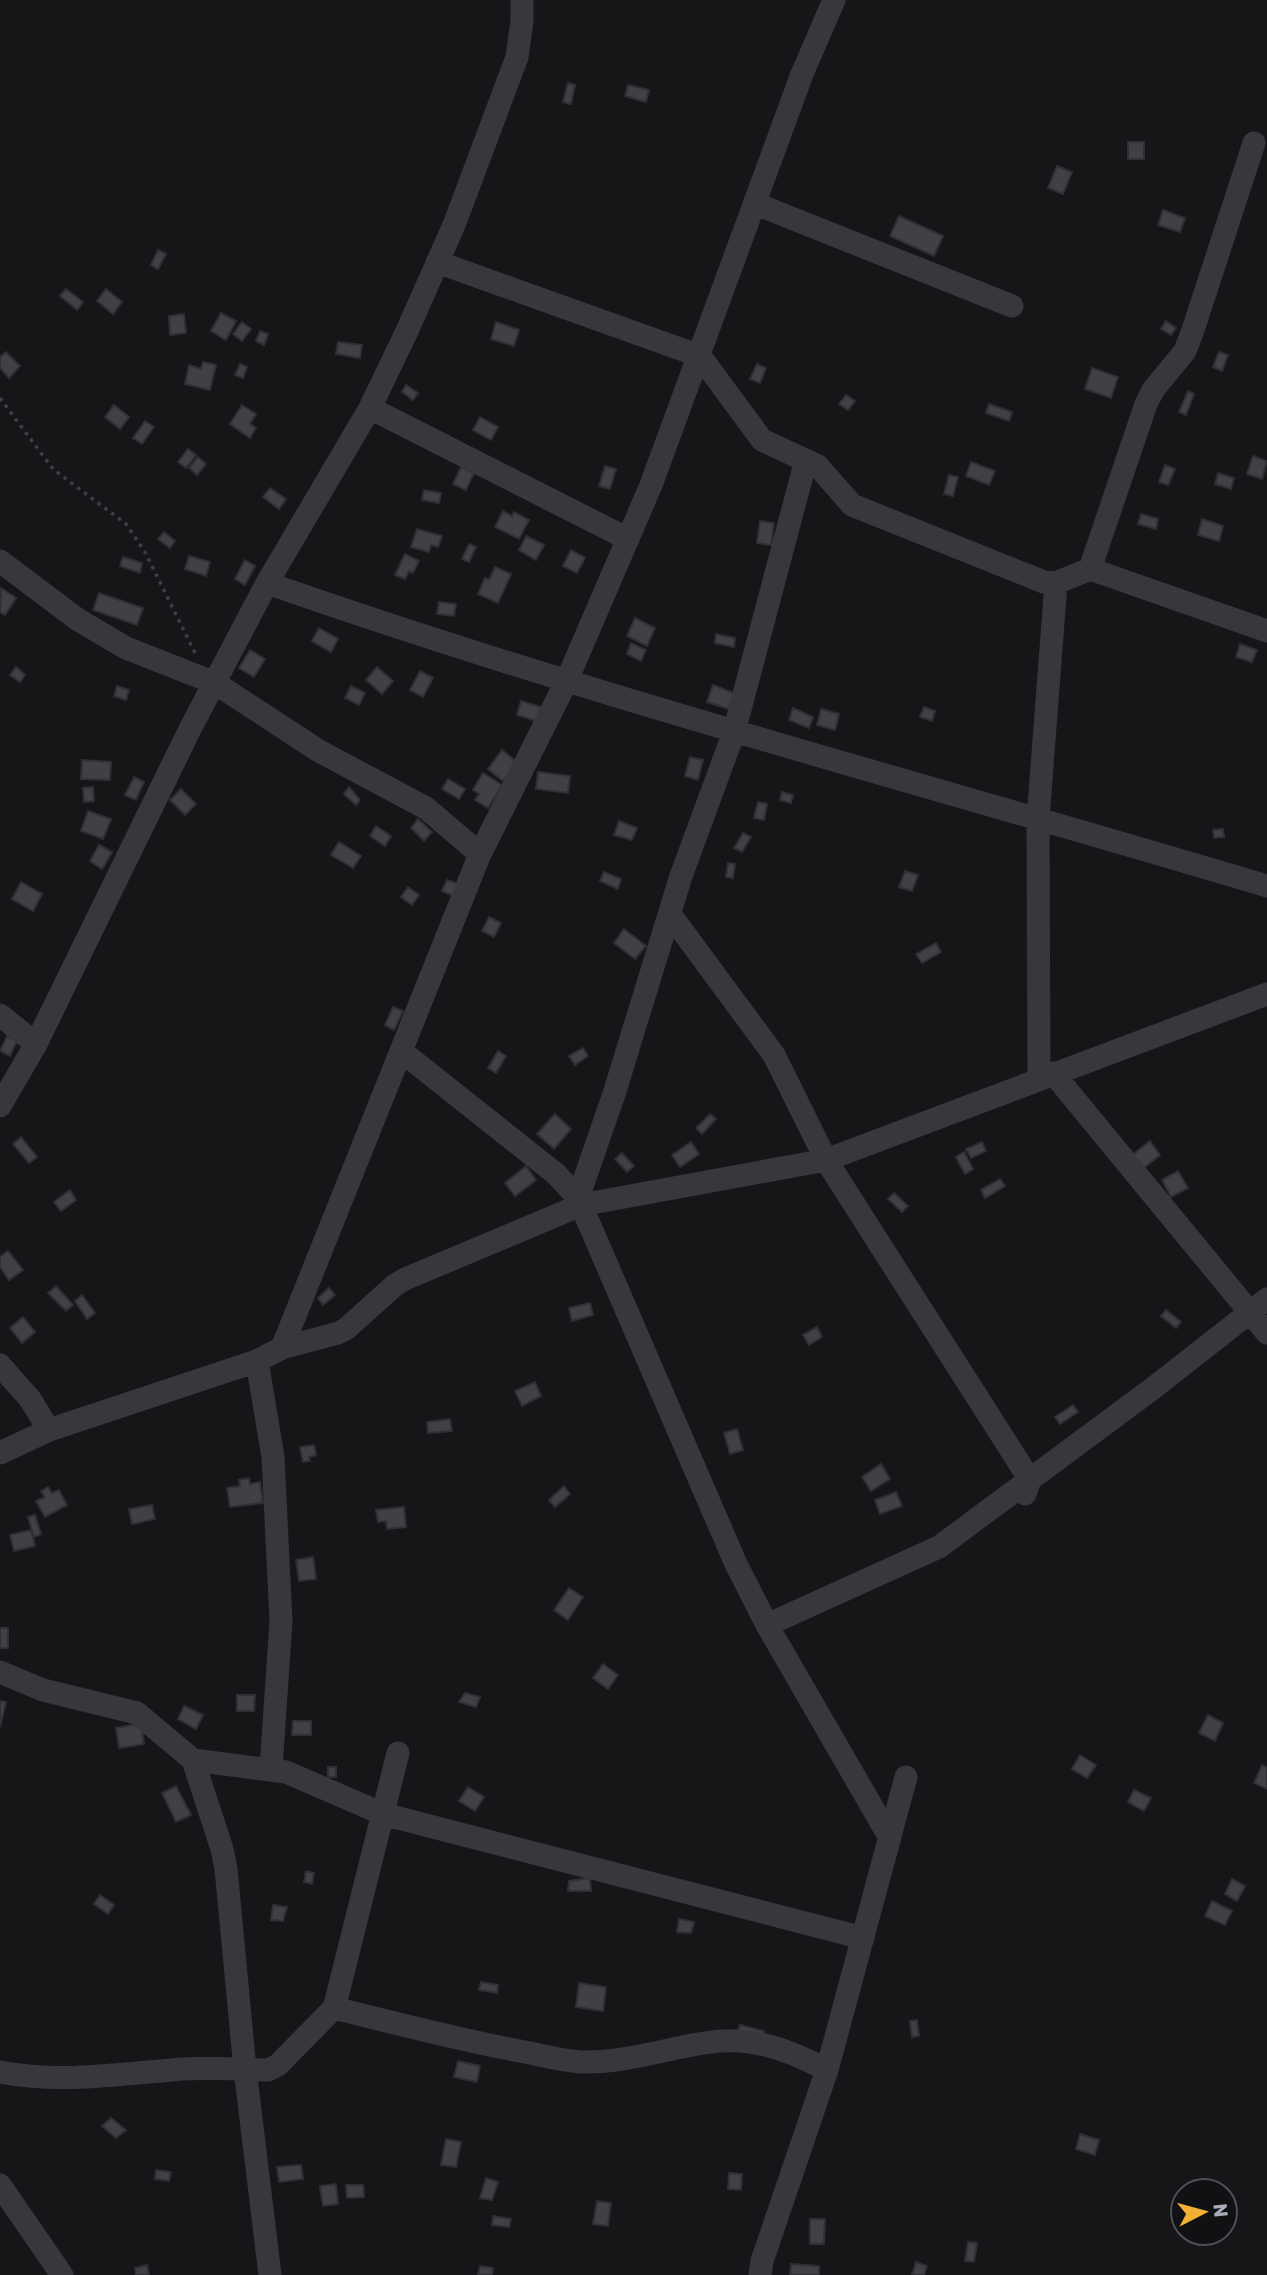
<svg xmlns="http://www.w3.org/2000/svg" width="1267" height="2275" font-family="Rubik,sans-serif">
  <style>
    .building { fill: #404145; stroke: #303034; stroke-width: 2 }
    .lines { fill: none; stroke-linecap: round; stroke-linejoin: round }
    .path { stroke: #3d3f44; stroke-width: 3.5; stroke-dasharray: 3.5 5; stroke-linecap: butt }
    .street { stroke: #37383d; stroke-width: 23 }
  </style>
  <rect width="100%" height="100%" fill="#161618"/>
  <path class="building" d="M568,83L575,85L571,104L563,102Z
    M628,85L649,90L646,102L625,96Z
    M1128,142H1144V159H1128Z
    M1057,166L1072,172L1063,194L1048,188Z
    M1163,210L1185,218L1180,232L1158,225Z
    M899,216L943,236L934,256L890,236Z
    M158,250L166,254L158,269L151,265Z
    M66,289L83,302L77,310L60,296Z
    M106,289L122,302L113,314L97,301Z
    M221,313L236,321L226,340L211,331Z
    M184,314L186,333L170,335L169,316Z
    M1166,321L1176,328L1171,335L1161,329Z
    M242,322L251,329L242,341L233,334Z
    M496,322L519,330L514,346L491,339Z
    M260,331L268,334L264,345L256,341Z
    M338,342L362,345L360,358L336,354Z
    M6,352L20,366L9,378L0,368V357Z
    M1219,352L1228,355L1222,371L1213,367Z
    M203,362L216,365L210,390L185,384L189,365L201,369Z
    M240,364L247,367L243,378L235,375Z
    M757,364L766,368L760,383L750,379Z
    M1092,368L1118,377L1111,398L1085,389Z
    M406,385L418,393L413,400L402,392Z
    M1188,391L1194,394L1186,415L1179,412Z
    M846,395L855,401L848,410L839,404Z
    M989,404L1012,412L1009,421L986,413Z
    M114,405L129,417L120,429L105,417Z
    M242,405L256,414L250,424L256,428L250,438L230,424Z
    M480,417L498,427L491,440L473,430Z
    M145,421L154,427L142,444L133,438Z
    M188,449L196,455L186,468L178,462Z
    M1253,456L1267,461L1262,479L1247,474Z
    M198,457L206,464L197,475L189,468Z
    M971,462L995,471L989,485L966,476Z
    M1165,465L1175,469L1168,485L1159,482Z
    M605,466L616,469L610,489L599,486Z
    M461,467L474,473L466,490L453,484Z
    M1218,473L1234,478L1231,489L1215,484Z
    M949,475L958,477L953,496L944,494Z
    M270,488L286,499L279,509L263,497Z
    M424,490L441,493L439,503L422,500Z
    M503,511L512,516L514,512L529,520L519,539L495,527Z
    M1141,514L1158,519L1156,529L1138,524Z
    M1202,519L1223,526L1219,541L1198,535Z
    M760,521L774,523L771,545L757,543Z
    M417,529L442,536L438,547L431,545L429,552L411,547Z
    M164,532L175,541L170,548L158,539Z
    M526,536L544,545L536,560L519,550Z
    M469,544L476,547L469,562L462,559Z
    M571,550L585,558L577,573L563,566Z
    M405,554L419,561L413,573L409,571L405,579L395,575Z
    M189,556L210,562L206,576L185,569Z
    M123,557L142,563L140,573L120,566Z
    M245,560L255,566L245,585L235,579Z
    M495,567L511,574L498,603L478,594L485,578L489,580Z
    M1,588L16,598L5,615L0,612Z
    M99,593L143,608L137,625L93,610Z
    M439,602L456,604L454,616L437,614Z
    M635,618L655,628L647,646L627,636Z
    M319,628L338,639L331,652L312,641Z
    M716,634L735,638L734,647L715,643Z
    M631,643L646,650L641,661L627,654Z
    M1240,644L1257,650L1252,662L1236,657Z
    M250,650L265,659L254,677L239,668Z
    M16,667L25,675L20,682L10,675Z
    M377,667L393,681L382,694L366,680Z
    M420,671L433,678L423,697L410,690Z
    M713,685L734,693L729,709L707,702Z
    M117,686L129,690L126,700L114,696Z
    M351,686L365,693L359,705L345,698Z
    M521,701L541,707L537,721L517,715Z
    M924,707L935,711L932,721L920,717Z
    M793,708L813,717L809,728L789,720Z
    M821,709L839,714L835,730L817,725Z
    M502,750L518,763L503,781L488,769Z
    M690,757L703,760L698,780L685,776Z
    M82,760L111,762L110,780L81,779Z
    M538,772L570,776L568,793L536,789Z
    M483,773L502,785L488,808L475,800L479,794L473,790Z
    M134,777L144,782L136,800L125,795Z
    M448,779L465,789L459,799L442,789Z
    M93,787L94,801L84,802L83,788Z
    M349,787L360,800L356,805L344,794Z
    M181,789L196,804L185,815L170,800Z
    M782,792L793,795L791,803L780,800Z
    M758,802L767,804L764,820L754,818Z
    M88,811L111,819L103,839L81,831Z
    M418,819L432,832L424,841L411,828Z
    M619,821L637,828L632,840L614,835Z
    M376,826L391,836L385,846L370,836Z
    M1223,829L1224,837L1214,838L1213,830Z
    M743,833L751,837L742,852L734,848Z
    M339,842L361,856L353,868L331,855Z
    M99,845L112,852L102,869L90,861Z
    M728,863L735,864L733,878L726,877Z
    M905,871L918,875L912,891L899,887Z
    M604,872L621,879L618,889L600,881Z
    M447,880L459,884L454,896L442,891Z
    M21,882L42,894L33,911L12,899Z
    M408,887L419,895L412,905L401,897Z
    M489,917L501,923L494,937L482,931Z
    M624,929L646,946L635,959L614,943Z
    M936,943L941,952L922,963L916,954Z
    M393,1007L403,1011L394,1030L385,1025Z
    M7,1036L17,1041L10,1056L0,1051Z
    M583,1048L588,1056L575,1065L569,1056Z
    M498,1051L506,1056L496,1073L488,1068Z
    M555,1114L571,1129L554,1149L537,1134Z
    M710,1114L716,1119L702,1134L696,1128Z
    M21,1137L37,1157L29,1163L13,1144Z
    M1150,1141L1160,1155L1140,1171L1130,1157Z
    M691,1142L699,1154L680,1167L672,1155Z
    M982,1142L986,1151L971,1158L966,1149Z
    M964,1152L973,1169L965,1174L956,1157Z
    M622,1153L634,1166L627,1172L615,1159Z
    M526,1166L536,1180L515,1196L505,1183Z
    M1178,1171L1188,1188L1171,1197L1162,1180Z
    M1000,1179L1005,1186L985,1198L981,1190Z
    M70,1190L76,1200L61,1211L54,1202Z
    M894,1193L908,1206L902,1212L888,1199Z
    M8,1251L23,1270L9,1280L0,1267V1257Z
    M56,1286L73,1305L66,1311L48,1293Z
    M329,1288L335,1295L323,1305L318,1298Z
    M82,1295L95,1313L87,1319L75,1301Z
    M590,1303L593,1315L572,1321L569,1308Z
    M1166,1310L1181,1322L1176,1328L1161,1316Z
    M23,1317L35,1332L22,1343L10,1328Z
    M817,1327L822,1337L809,1345L803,1335Z
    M535,1382L541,1396L522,1406L515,1391Z
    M1073,1405L1078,1412L1060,1424L1055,1417Z
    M450,1419L452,1431L428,1433L427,1422Z
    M737,1429L743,1450L730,1454L724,1433Z
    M314,1445L316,1455L309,1457L310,1461L303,1462L300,1447Z
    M881,1464L890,1479L871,1491L862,1477Z
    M249,1478L250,1484L260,1482L263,1503L230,1507L227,1488L240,1486L239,1480Z
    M564,1486L570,1494L555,1507L549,1500Z
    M48,1487L52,1493L59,1490L67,1505L45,1517L36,1501L45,1497L41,1491Z
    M896,1492L902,1506L880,1514L875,1500Z
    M152,1505L155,1519L132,1524L129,1509Z
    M404,1507L406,1527L387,1529L386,1521L378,1522L376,1510Z
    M35,1515L41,1534L34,1537L28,1517Z
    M31,1530L35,1546L14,1551L10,1535Z
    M313,1557L316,1579L299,1581L296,1560Z
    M569,1588L583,1597L568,1620L554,1610Z
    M0,1628H8V1648H0Z
    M603,1664L618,1675L608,1689L593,1678Z
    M465,1693L480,1697L476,1707L459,1702Z
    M237,1695H255L254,1711H237Z
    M0,1701L6,1702L0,1727Z
    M184,1706L203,1715L196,1729L178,1719Z
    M1208,1715L1223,1723L1215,1741L1199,1733Z
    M293,1721H311V1735H292Z
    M141,1723L144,1744L119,1748L116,1728Z
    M1080,1755L1096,1765L1087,1778L1072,1769Z
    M1262,1765L1267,1768V1789L1254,1783Z
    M328,1767H336V1777H328Z
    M176,1786L191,1815L176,1822L162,1793Z
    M468,1787L484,1797L475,1811L459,1801Z
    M1134,1790L1151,1798L1144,1811L1128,1802Z
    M306,1871L314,1873L312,1884L304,1882Z
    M590,1878L591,1891H568L569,1881Z
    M1232,1879L1245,1886L1237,1901L1225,1894Z
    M100,1895L114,1905L108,1914L94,1904Z
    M1212,1901L1232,1911L1225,1925L1205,1916Z
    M273,1905L287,1907L283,1921L271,1920Z
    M679,1919L694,1922L691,1933L677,1932Z
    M481,1982L498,1985L497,1993L479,1990Z
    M579,1983L606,1987L603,2011L576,2007Z
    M917,2020L919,2036L912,2037L910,2021Z
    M740,2025L764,2031L762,2041L737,2035Z
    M458,2061L480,2066L477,2082L454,2077Z
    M111,2118L126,2130L116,2138L102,2126Z
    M1080,2134L1099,2140L1095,2155L1076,2149Z
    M446,2139L461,2142L456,2167L441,2165Z
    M301,2165L303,2179L279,2182L277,2167Z
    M156,2170L171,2172L169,2181L155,2179Z
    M729,2173L742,2174L741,2190L728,2189Z
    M486,2178L498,2182L492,2200L480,2198Z
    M336,2184L338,2204L323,2206L320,2186Z
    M346,2185H363L364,2197L347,2198Z
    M597,2201L611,2203L608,2226L593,2224Z
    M493,2216L511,2219L509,2227L492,2225Z
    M810,2219H825L824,2244H810Z
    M968,2242L977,2243L974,2262L965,2261Z
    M916,2262L927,2266L924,2275H912Z
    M791,2264L819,2266V2275H790Z
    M147,2265L149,2275H136L135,2268Z
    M480,2266L493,2268L492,2275H478Z"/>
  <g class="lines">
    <path class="path" d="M0,398L53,469L126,524L145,552L195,653"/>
    <path class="street" d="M756,204L1012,306
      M437,262L700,356L762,440L818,466L852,505L1044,582L1056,583L1090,569L1267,631
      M370,408L628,539
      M0,561L77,619L126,648L215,683L319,751L426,808L480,854
      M1090,569L1146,404L1153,390L1185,351L1193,330L1254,143
      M267,583C596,698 933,786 1267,886
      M670,914L774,1055L826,1160L1030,1480L1025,1494
      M0,1015L36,1044
      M401,1051L556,1174L578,1198L736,1564L767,1625L890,1838
      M1053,1073L1267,1333
      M1039,1079L1038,819L1056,583
      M0,1106L36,1044L190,729L267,583L370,408L407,331L454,225L517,57L522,21V0
      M578,1198L614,1094L681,876L734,732L806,460
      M282,1348L480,854L567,680L651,485L802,74L834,0
      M257,1361L273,1457L281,1621L271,1768
      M0,1365L30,1399L49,1430
      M0,1453L49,1430L257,1361L282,1348L338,1333L346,1329L395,1285L405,1279L581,1205L826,1160L1267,994
      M767,1625L939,1547L1152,1389L1267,1299
      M0,1672L43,1690L137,1713L193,1760L222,1849L226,1869L245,2069L270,2275
      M193,1760L286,1772L383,1814L863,1938
      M334,2009L398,1753
      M0,2072C58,2083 113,2075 171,2070C203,2067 236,2069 268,2070L278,2065L332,2010L338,2009C399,2024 459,2040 520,2051C541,2055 562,2061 583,2062C624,2063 665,2049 704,2043C750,2035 787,2049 827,2070
      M0,2185L62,2275
      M760,2275L762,2261L827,2070L906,1777"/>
  </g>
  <g transform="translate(1204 2212) rotate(84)"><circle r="33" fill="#111113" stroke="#4d4f55" stroke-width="2"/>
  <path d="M0-5L12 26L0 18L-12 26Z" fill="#f2b134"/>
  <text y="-10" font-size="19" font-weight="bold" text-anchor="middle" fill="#a8adb8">N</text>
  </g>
</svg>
